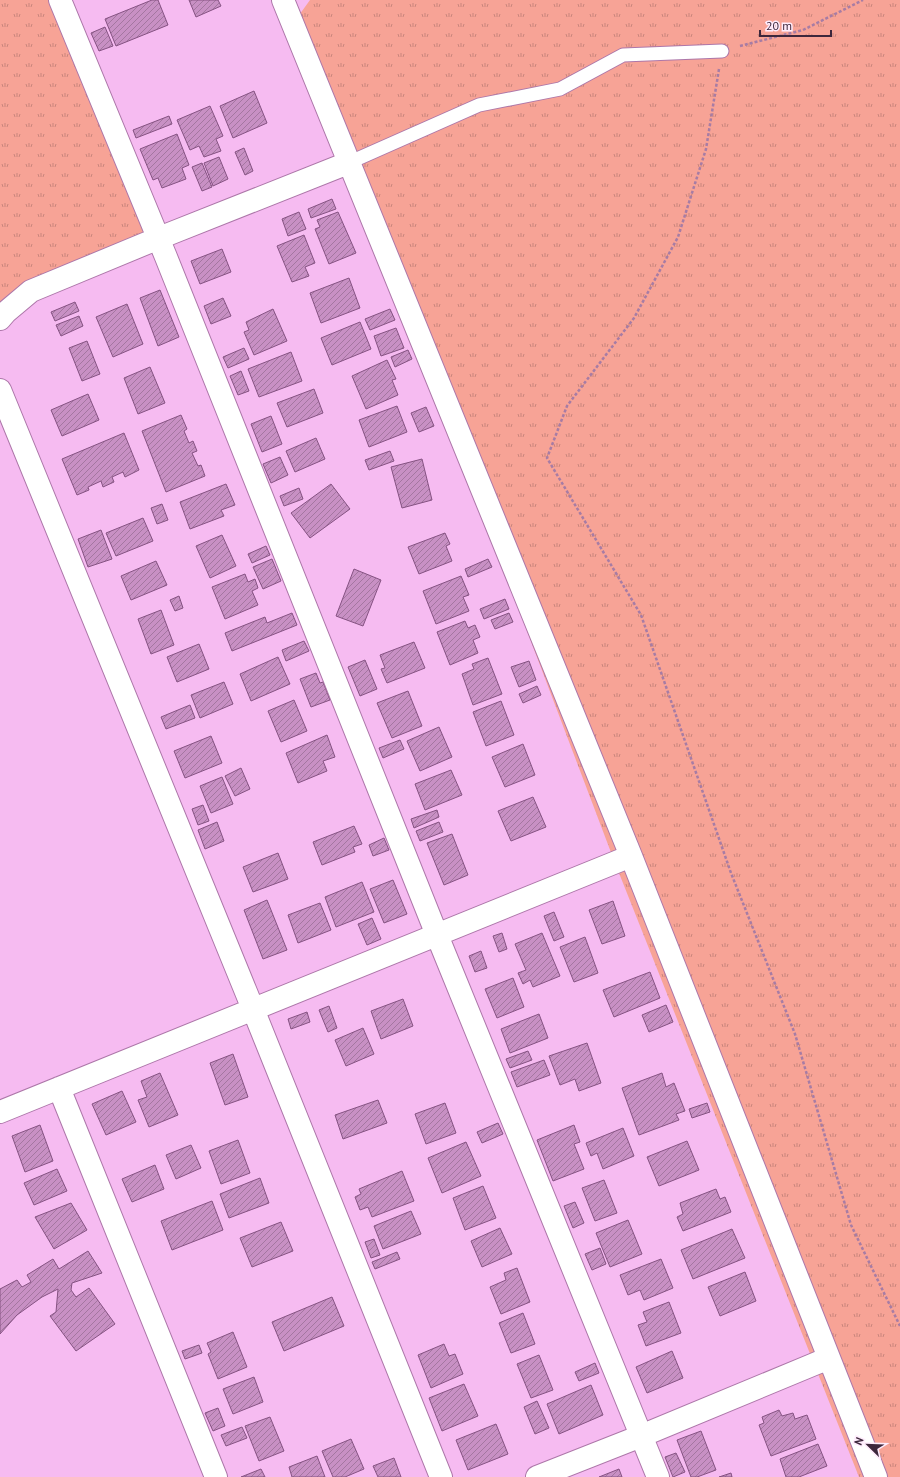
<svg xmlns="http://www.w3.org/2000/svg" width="900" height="1477" font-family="'PT Sans',sans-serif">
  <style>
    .park { fill: url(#park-tufts) }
    .building { fill: url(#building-hatch); stroke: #855282 }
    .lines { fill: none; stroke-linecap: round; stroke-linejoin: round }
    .service-casing { stroke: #ad77a9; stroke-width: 15 }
    .minor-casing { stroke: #ad77a9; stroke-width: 24 }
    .path { stroke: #a77ca4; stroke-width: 2.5; stroke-dasharray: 3 2; stroke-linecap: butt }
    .service { stroke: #fff; stroke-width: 13 }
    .minor { stroke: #fff; stroke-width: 22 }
  </style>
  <defs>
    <pattern id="park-tufts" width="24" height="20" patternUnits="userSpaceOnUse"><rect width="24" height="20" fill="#f7a396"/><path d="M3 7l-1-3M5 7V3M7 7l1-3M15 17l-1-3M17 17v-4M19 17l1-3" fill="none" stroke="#c9857c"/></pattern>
    <pattern id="building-hatch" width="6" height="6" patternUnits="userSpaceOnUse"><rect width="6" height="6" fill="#c890c4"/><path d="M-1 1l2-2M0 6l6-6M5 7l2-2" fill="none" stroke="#a476a0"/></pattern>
  </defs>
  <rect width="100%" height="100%" fill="#f6bbf1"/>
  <path class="park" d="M0,0H60L159,238L31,291L0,319Z
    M310,0H900V1477H859L615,863L342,143L297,18Z"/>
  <path class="building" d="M152,0H158L168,25L116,46L105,19Z
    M189,0H218L221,6L196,17Z
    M105,27L113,46L99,51L91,33Z
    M254,91L267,123L233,138L220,106Z
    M210,106L223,136L216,139L221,151L204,157L199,146L190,150L177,120Z
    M169,116L172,124L136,138L133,130Z
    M177,134L189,165L182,168L186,179L162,188L158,178L153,180L140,149Z
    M244,148L253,171L245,175L235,152Z
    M219,157L228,179L213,186L204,163Z
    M202,163L212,187L202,191L192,167Z
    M332,199L336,209L311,218L308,209Z
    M299,212L306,229L288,236L282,219Z
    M338,212L356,253L329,264L315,229L320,227L317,220Z
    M304,235L315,263L305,267L309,276L292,282L277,246Z
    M222,249L231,272L200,284L191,261Z
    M349,278L360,308L321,323L310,293Z
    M160,290L179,337L158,346L140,298Z
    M223,298L231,316L211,324L204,306Z
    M75,302L79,311L55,321L51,312Z
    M127,304L143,344L113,357L96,317Z
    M273,309L287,341L254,355L244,332L249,330L246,322Z
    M390,309L395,320L370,330L365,319Z
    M79,316L83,326L61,336L56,325Z
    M360,322L371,349L332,365L321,338Z
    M396,328L404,348L381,356L374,336Z
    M87,341L100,374L82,381L69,348Z
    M244,348L249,359L228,368L223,357Z
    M408,350L412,359L395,367L391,357Z
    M291,352L302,381L259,397L248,369Z
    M387,360L396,379L392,380L398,395L366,409L352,376Z
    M150,367L165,403L138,414L124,378Z
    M241,371L249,391L238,395L230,376Z
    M314,389L323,413L287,427L277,403Z
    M88,394L99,420L62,436L51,410Z
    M397,406L407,432L369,447L359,420Z
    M426,407L434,426L419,432L411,413Z
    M181,415L187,429L184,431L189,443L193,441L197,451L192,453L198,466L201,465L205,476L166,492L142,431Z
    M271,416L282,444L262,452L251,424Z
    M124,433L139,470L125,477L123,472L112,477L114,482L103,487L101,481L88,487L89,490L77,495L62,459Z
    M316,438L325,459L295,472L286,451Z
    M390,451L394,461L369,470L365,460Z
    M280,457L288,475L271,483L263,464Z
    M422,459L432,500L402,508L391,467Z
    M226,484L235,505L221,510L224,516L190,529L180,502Z
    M331,484L350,509L310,538L291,513Z
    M299,488L303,499L284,506L280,496Z
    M162,504L168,520L157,524L151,508Z
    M143,518L153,541L116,556L106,533Z
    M101,530L112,559L88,567L78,539Z
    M445,533L450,544L446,546L452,561L419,574L408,547Z
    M222,535L236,566L210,578L196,546Z
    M266,546L270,555L252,563L248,554Z
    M272,559L281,581L263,589L253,567Z
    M488,559L492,567L468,577L465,569Z
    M156,561L167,585L131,600L121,576Z
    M354,569L381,580L363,626L336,616Z
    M245,574L248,582L255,579L258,588L252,591L258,605L225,619L212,587Z
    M461,576L469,595L463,597L469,611L436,624L423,591Z
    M179,596L183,608L175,611L170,600Z
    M505,599L509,609L484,619L480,609Z
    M161,610L174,645L151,654L138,619Z
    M292,613L297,625L232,651L225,633L265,617L267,623Z
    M509,613L513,622L495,629L491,620Z
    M465,621L468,628L475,625L480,637L473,640L478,653L450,665L437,632Z
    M304,641L309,651L286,661L282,650Z
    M414,642L425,668L387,683L381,669L385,668L380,655Z
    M199,644L209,669L177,682L167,657Z
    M278,657L290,684L251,701L240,674Z
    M488,658L502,694L473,705L462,674L474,669L472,664Z
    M365,660L377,689L360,696L348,667Z
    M529,661L536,680L519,687L511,667Z
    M316,673L320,683L323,682L330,700L311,707L300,679Z
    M224,682L233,704L200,718L191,695Z
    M537,686L541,695L523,703L519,694Z
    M408,691L422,726L392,738L377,703Z
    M294,700L307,731L281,742L268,711Z
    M501,701L514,735L486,746L473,712Z
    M190,705L195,718L166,729L161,717Z
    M439,727L452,757L420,771L407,741Z
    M327,735L335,757L323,761L327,771L298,783L286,753Z
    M211,736L222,763L185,778L174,751Z
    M400,740L404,749L383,758L379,748Z
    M523,744L535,775L505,787L492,757Z
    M241,768L250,789L235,796L225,776Z
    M451,770L462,795L425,810L415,784Z
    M222,777L233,804L211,813L200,786Z
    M533,797L546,827L511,841L498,811Z
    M203,805L209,821L198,825L192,809Z
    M437,810L439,817L414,828L411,819Z
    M217,822L224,841L205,849L198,830Z
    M439,822L443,832L420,841L416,831Z
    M354,826L362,844L353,847L355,852L322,865L313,842Z
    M452,834L468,875L444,885L427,843Z
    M384,838L389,850L373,856L369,845Z
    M278,853L288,879L253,892L243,867Z
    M393,880L407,914L384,923L370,889Z
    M362,882L374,912L336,927L325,897Z
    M267,900L287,950L263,959L244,910Z
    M613,901L625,936L602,944L589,910Z
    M320,903L331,930L298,943L288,915Z
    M554,912L564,937L554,941L544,916Z
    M372,918L381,939L367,945L358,924Z
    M502,933L507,949L499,952L493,936Z
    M542,933L560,976L533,987L530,980L523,984L518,973L526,970L515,944Z
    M585,937L598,973L574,982L560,947Z
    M481,951L487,968L475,972L469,956Z
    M650,972L660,998L614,1017L603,990Z
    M513,978L524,1007L497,1018L485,989Z
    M403,999L413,1026L381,1039L371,1011Z
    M666,1005L673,1022L649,1032L642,1015Z
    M329,1006L337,1028L328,1032L319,1010Z
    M307,1012L310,1022L291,1029L288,1019Z
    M539,1014L548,1038L510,1053L501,1029Z
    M363,1028L374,1054L346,1066L335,1040Z
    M587,1043L601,1083L579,1091L575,1079L560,1085L549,1056Z
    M528,1051L532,1060L510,1068L506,1059Z
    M233,1054L248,1097L225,1105L210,1063Z
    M544,1060L550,1075L517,1087L511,1072Z
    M160,1073L178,1115L149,1127L138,1100L147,1097L141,1081Z
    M662,1073L666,1087L674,1083L685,1111L676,1114L679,1120L639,1135L622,1088Z
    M122,1091L136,1122L106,1135L92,1104Z
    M378,1100L387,1123L343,1139L335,1115Z
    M445,1103L456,1133L426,1144L415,1114Z
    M707,1103L710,1112L692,1118L689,1109Z
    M498,1123L503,1134L482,1143L477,1132Z
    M40,1125L53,1161L25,1172L12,1136Z
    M574,1125L580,1142L574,1144L584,1169L553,1181L537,1140Z
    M623,1128L634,1156L603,1169L597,1153L591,1156L586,1143Z
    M238,1140L250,1173L221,1184L209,1151Z
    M687,1141L699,1170L659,1186L647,1157Z
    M466,1142L481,1176L442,1193L428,1158Z
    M191,1145L201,1168L176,1179L166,1155Z
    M155,1165L164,1189L132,1202L122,1179Z
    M57,1169L67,1191L34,1205L24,1183Z
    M402,1171L414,1201L372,1217L368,1207L360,1210L355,1197L361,1194L359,1189Z
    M260,1178L269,1203L229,1218L220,1194Z
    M604,1180L617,1213L595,1221L582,1188Z
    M483,1186L496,1218L465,1230L453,1198Z
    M716,1189L720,1199L725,1197L731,1212L683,1231L677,1217L683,1214L680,1203Z
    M212,1201L223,1230L172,1250L161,1221Z
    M575,1202L584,1223L573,1228L564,1206Z
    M71,1203L87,1230L54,1249L35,1217Z
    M411,1211L421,1234L383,1249L374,1226Z
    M628,1220L642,1254L610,1267L596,1233Z
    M281,1222L293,1251L252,1267L240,1238Z
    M500,1228L512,1254L482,1267L471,1241Z
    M732,1229L745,1258L693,1279L681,1250Z
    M374,1239L380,1255L371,1258L365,1242Z
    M600,1248L606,1264L592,1270L585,1254Z
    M88,1251L102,1273L72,1283L71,1290L76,1297L89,1288L115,1324L76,1351L50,1316L56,1312L58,1289L42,1297L17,1315L0,1334V1289L17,1280L22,1287L31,1282L27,1275L53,1259L59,1269Z
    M397,1252L400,1259L375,1269L372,1262Z
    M661,1259L673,1288L644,1300L640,1290L628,1295L620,1275Z
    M517,1268L530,1302L501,1314L490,1287L506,1280L504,1273Z
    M745,1272L756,1301L720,1316L708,1287Z
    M332,1297L344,1326L284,1351L272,1322Z
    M669,1302L681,1333L646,1346L638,1325L647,1322L643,1312Z
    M523,1313L535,1344L511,1353L499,1323Z
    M233,1332L247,1367L218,1379L208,1354L211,1352L207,1343Z
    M444,1344L449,1356L455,1354L463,1374L431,1388L418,1355Z
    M199,1345L202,1353L185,1359L182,1351Z
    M672,1351L683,1378L647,1393L636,1367Z
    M539,1355L553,1390L531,1398L517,1364Z
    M595,1363L599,1373L579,1381L575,1372Z
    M254,1377L263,1402L233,1414L223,1389Z
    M464,1384L478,1416L442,1431L429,1398Z
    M591,1385L603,1415L559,1434L547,1404Z
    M537,1401L549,1428L535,1434L524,1407Z
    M218,1408L225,1426L213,1431L205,1413Z
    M779,1410L782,1416L793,1413L795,1419L807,1415L816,1439L771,1456L759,1425L764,1423L762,1417Z
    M270,1417L284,1451L259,1461L245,1426Z
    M496,1424L508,1454L468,1470L456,1440Z
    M242,1427L247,1438L226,1446L221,1435Z
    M701,1431L716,1470L697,1477H691L677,1440Z
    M351,1439L364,1469L345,1477H333L322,1451Z
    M818,1444L827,1466L799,1477H786L780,1459Z
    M676,1453L685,1472L673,1477L665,1457Z
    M317,1456L325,1477H292L289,1467Z
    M394,1458L401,1477H378L373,1466Z
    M261,1469L265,1477H241Z
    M619,1469L622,1477H599Z
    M731,1473L732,1477H719Z"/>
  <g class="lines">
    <defs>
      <path id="service" d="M348,163L479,105L560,89L623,55L722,51"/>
      <path id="minor" d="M60,0L166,257L437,935L658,1477
        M283,0L631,856L876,1477
        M0,319L6,312L31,291L159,238L348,163
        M0,390L253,1009L441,1477
        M59,1088L216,1477
        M0,1112L631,856
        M537,1477L641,1436L829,1358"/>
    </defs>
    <use href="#service" class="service-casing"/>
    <use href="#minor" class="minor-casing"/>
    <path class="path" d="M740,46L803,30L863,0
      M719,69L706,149L678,237L634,318L567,406L547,458L641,615L731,873L795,1034L851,1225L900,1326"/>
    <use href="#service" class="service"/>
    <use href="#minor" class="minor"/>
  </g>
  <g transform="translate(868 1445) rotate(293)" stroke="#feecfc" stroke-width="3" paint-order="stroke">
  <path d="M0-3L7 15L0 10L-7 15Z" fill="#3d273c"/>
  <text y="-6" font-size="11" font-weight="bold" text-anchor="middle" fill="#3d273c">N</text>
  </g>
  <path d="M760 30v6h71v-6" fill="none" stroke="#3d273c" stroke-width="2"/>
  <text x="766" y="30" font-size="12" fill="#3d273c" stroke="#feecfc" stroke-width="3" paint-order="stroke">20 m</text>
</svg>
